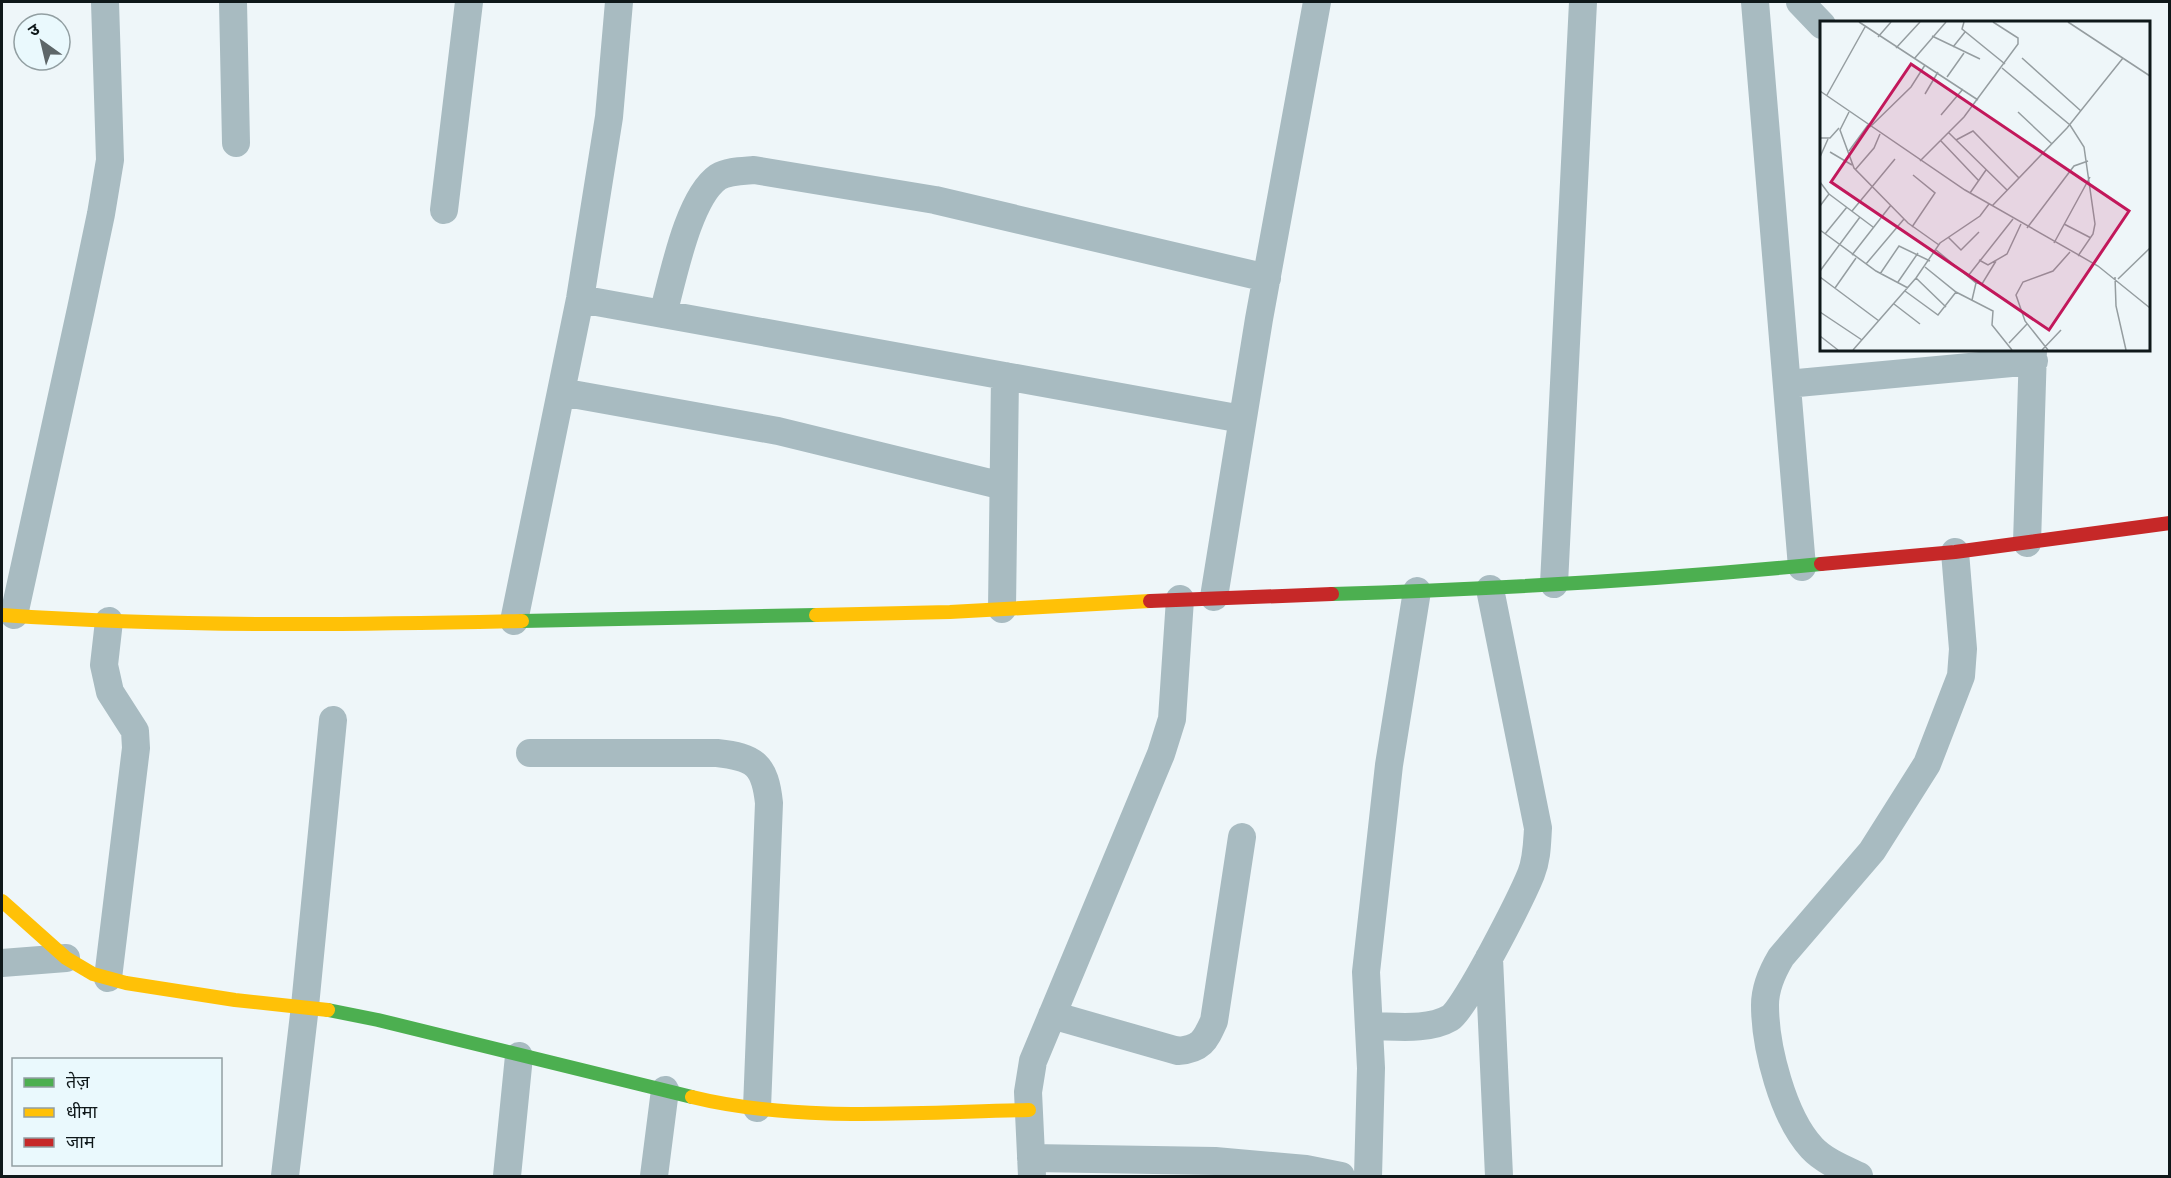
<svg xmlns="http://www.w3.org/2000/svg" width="2171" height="1178" font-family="Jost,'Noto Sans Devanagari',sans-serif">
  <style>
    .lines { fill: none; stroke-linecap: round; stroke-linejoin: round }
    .street { stroke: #a8bbc1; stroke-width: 28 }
    .fast { stroke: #4caf50; stroke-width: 14 }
    .slow { stroke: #ffc107; stroke-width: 14 }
    .jam { stroke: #c62828; stroke-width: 14 }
    .inset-road { fill: none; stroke: #959da0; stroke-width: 1.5 }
    .view { fill: #c2185b; fill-opacity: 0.15; stroke: #c2185b; stroke-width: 3 }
    .inset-edge { fill: none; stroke: #0f181a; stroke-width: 3 }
  </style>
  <rect width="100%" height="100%" fill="#eef6f9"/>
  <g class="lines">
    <path class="street" d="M233,2L236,143
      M1755,2L1802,567
      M1800,2L1822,25
      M444,210L469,2
      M580,299L1242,419
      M663,314C673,278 688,198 718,177C728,171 743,171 754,170L935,200L1267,278
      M1787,384L2034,361
      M561,392L778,431L1003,486
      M2027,543L2033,350
      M1554,584L1583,2
      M1214,597L1259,319L1317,2
      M1002,609L1005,376
      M14,615L81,309L101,214L110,160L105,2
      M514,621L580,299L609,117L619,2
      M530,753H717C755,757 765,765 769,803L757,1108
      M1489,958L1499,1176
      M2,963L66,958
      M108,978L136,748L135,731L110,692L104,665L109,621
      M1052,1015L1178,1051C1201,1049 1205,1041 1214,1021L1242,837
      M1369,1026C1394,1026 1428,1031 1450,1018C1466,1008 1522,896 1531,874C1537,859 1537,844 1538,828L1490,589
      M1031,1158L1215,1161L1306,1169L1341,1176
      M285,1176L305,1006L333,720
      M507,1176L519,1056
      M654,1176L665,1090
      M1032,1176L1028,1092L1033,1061L1161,754L1172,719L1180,599
      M1368,1176L1371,1068L1366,972L1389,765L1417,591
      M1859,1176C1844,1169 1824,1161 1812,1148C1783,1117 1765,1047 1765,1005C1765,988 1772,972 1781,957L1872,851L1927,764L1961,676L1963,649L1955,552"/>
    <path class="fast" d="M1332,594C1495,589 1658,580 1821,564
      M522,621L816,615
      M328,1010L378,1020L692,1097"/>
    <path class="slow" d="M2,615C175,627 349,625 522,621
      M816,615L950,612L1150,601
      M2,901L66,958L93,974L126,983L235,1000L328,1010
      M692,1097C797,1123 922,1112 1029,1110"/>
    <path class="jam" d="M1821,564L1955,552L2170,523
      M1150,601L1332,594"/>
  </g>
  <g transform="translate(1820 21)">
    <rect width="330" height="330" fill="#eef6f9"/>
    <path class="inset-road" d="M39,1L158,79M144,1L142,8L185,43M248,1L330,55M112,15L160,38M58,16L71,1M133,26L145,11M76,27L100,1M202,37L261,90M94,38L126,1M182,47L250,104L264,126L275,203L273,213L258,235M127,56L144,32M0,70L145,169L278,245L330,287M105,73L118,51M7,74L45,6M29,91L20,109L34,147L88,202L119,224M198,91L232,123M121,94L143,68M50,106L91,66L105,44M129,112L187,169M0,117H10L19,107M136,119L153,110L199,157M121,120L159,160M29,130L48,104M10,131L32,144M0,136L8,118M100,140L144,96L198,23V17L173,1M35,149L54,127L60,113M0,161L9,173L0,185M150,172L166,149M9,173L53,206M172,185L247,107L303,37M32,190L75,138M244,203L271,217M92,206L115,172L93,154M207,207L254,145L268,140M0,209L56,250L88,267M5,213L27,186M128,216L141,229L159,211M234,222L270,156M116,229L156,262L152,279M32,234L71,184M159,239L168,244L187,233L201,203M46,243L84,198M105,246L136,271L173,290L172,304L192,329M0,250L40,196M60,253L79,225L110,240M148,255L193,198M0,256L59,300M295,256L296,285L306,329M96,257L126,286M298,258L330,227M78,261L98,232M156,262L162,263L176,240M15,267L36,237M85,270L118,294L136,271M74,283L100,303M0,291L42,319M0,315L18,329M189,322L207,303M33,329L96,257L120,222L160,195L169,183M222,329L241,309M228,329L205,300L196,274L203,261L233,250L250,231"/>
    <path class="view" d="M91,43L309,190L229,309L11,161Z"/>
    <rect width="330" height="330" class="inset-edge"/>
  </g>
  <rect width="2171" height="1178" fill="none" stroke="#0f181a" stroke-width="6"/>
  <rect x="12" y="1058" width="210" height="108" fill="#eaf9fd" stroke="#929fa2" stroke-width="1.5"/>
  <rect x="24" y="1078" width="30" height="9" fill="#4caf50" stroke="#929fa2" stroke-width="1.5"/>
  <text x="66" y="1088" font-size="18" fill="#0f181a">तेज़</text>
  <rect x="24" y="1108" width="30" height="9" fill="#ffc107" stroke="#929fa2" stroke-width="1.5"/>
  <text x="66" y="1118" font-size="18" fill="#0f181a">धीमा</text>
  <rect x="24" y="1138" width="30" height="9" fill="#c62828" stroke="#929fa2" stroke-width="1.5"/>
  <text x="66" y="1148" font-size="18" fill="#0f181a">जाम</text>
  <g transform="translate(42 42) rotate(326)"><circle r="28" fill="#eaf9fd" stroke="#929fa2" stroke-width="1.5"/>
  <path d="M0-4.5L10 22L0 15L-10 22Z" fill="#5d6668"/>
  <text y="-9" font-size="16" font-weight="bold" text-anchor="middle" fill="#0f181a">उ</text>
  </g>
</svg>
